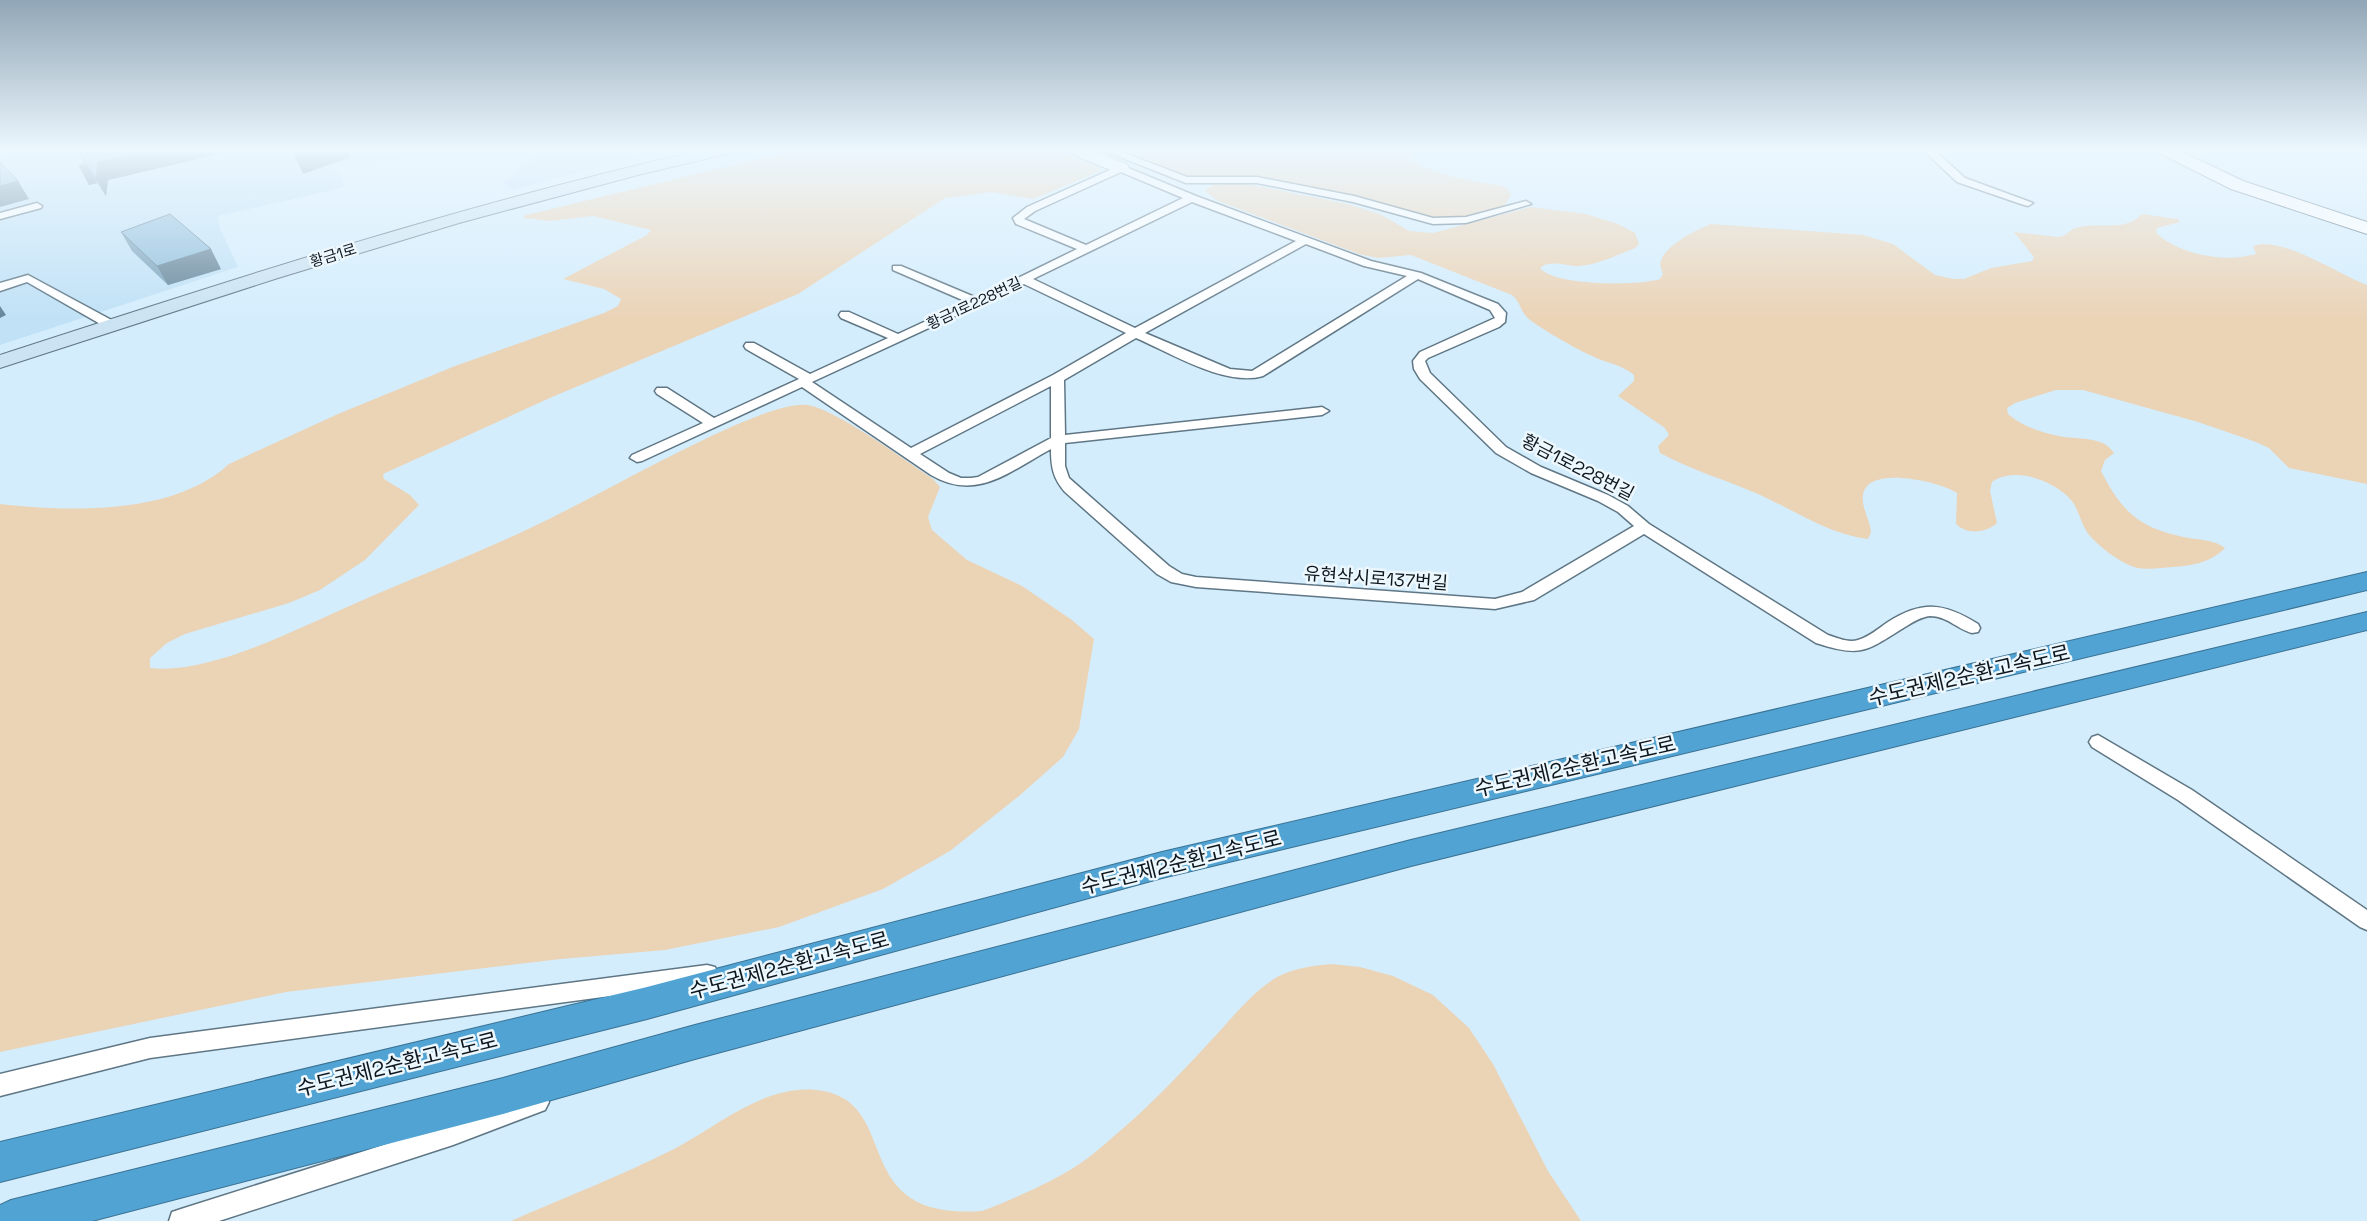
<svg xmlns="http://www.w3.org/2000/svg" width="2367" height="1221" font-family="'Space Grotesk','Noto Sans KR',sans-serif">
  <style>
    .built { fill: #c0e1f6 }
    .green { fill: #ebd3b6 }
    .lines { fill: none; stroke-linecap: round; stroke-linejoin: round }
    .lane-casing { stroke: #5f7684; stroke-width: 3 }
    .street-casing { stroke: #5f7684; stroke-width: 2 }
    .secondary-casing { stroke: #5f7684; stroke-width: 2 }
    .highway-casing { stroke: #3a7293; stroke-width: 2 }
    .lane { fill: #fff; fill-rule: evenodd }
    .street { fill: #fff; fill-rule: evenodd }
    .secondary { fill: #cbe3f2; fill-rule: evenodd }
    .highway { fill: #51a3d3; fill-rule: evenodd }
    .wall { fill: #7ca3bc }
    .shaded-wall { fill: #658599 }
    .building { fill: #90bedb; stroke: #658599 }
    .labels { text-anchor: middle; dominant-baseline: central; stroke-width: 5; stroke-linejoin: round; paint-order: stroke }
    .far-street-label { font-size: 15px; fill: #0e171d; stroke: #edf7fe }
    .street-label { font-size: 18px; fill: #0e171d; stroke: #edf7fe }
    .near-street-label { font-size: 21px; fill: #0e171d; stroke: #edf7fe }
  </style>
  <rect width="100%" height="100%" fill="#d4edfd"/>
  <path class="built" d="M34,149H481L333,166L344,184L342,188L218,216L220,228L238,267L0,345V158Z
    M545,149H627L638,157L513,190L503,183Z"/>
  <path class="green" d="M800,149H1052L1102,167L1100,171L1033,199L992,192L945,198L798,294L552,397L383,474L384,479L410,495L419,505L365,560L320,590L289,603L185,634L167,643L150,658V668C211,675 298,628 354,604C410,579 468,557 524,531C569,510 612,486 655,464C687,448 775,401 807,405C836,409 906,461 933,479L940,487L928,517L932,530L967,560L1022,586L1072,620L1094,639L1079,729L1063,757L1019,796L950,851L883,889L779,927L665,950L561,959L286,992L0,1052V504C70,512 174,515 229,464L338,414L455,366L604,313L618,306L621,299L604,289L563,279L647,235L651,230L593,216L551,221L523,218L526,215Z
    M1126,149H1415L1410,157C1424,176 1483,181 1506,187L1511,195L1504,206L1492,211L1458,218H1435L1346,195L1253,177H1187L1132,156L1126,153Z
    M1232,184L1253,185L1348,204L1382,215L1409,231L1433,233L1531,207L1586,214L1618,224L1635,233L1639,244L1635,248C1617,255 1598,265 1578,266C1567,266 1549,259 1540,268C1553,286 1639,286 1660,279L1663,274C1661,269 1659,264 1662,258C1670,243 1696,230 1711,224L1863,235L1893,244L1935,275L1954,279H1964L1991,268L2032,261L2034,257L2014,232L2059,237C2067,236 2069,230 2076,228C2096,221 2125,233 2142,214L2178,219L2180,222L2157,228L2156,233C2180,255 2225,263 2256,254L2253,246C2283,236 2338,274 2367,285V484L2289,468L2269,448L2256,442L2198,422L2083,390H2056L2015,403L2007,408L2008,414C2023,427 2041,432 2059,436C2076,440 2103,435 2114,453L2105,460L2101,471C2123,514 2141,529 2189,538C2201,540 2214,540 2225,548C2212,562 2191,566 2173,567C2160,568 2143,571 2131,566C2117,560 2101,548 2091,537C2081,527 2080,511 2071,500C2054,480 2014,466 1992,482L1990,491L1997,523C1986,533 1967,535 1956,524L1957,493C1941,482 1873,466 1864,491C1859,504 1870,519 1871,532L1868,539C1828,534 1794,510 1758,494C1726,480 1691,470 1660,453L1658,446L1669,435L1665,428L1618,396L1634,381V375C1621,364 1606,363 1592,356C1576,349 1543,330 1529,319C1520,312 1521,302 1512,295L1411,255L1378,258L1359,254L1218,201L1205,191L1213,185Z
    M1331,964L1360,967L1393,976L1433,995L1469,1028L1493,1064L1548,1171L1581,1221H511C565,1197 621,1176 674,1149C718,1126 763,1085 816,1090C906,1099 843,1221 982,1211C1009,1201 1054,1181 1078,1165C1099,1151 1118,1132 1137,1116C1165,1090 1192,1061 1218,1033C1236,1013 1254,991 1277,977C1294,968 1312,966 1331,964Z"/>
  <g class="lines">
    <defs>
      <path id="lane" d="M1100,149H1114L1187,177H1257L1354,196L1433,218L1466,217L1526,201L1531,204L1466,223L1433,224L1353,202L1257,183H1186Z
        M1922,149H1933L1965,178L2033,203L2028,206L2024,205L1957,182Z
        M1121,165L1196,196L1371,261L1421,273L1498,304L1506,313L1505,322L1499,327L1428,358L1425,361L1430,373L1506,447L1541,467L1608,495L1628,506L1649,524L1828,635C1838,638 1848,643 1858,640C1869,637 1879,628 1888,622C1923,600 1944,603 1978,624L1980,628L1978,632L1972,633C1957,629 1947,616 1930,616C1921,617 1913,622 1905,627C1866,651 1862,658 1816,643L1644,534L1534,600L1495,609L1196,587L1171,582L1157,574L1065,492C1053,478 1051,467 1051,449C1010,471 977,502 931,475L802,387L642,461L637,462L630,458L632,455L703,423L657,394L655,391L657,388H667L714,418L799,379L746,349L744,346L746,343H754L810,374L888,338L841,318L839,315L841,312H849L898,334L967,302L893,270V266H901L977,298L1077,249L1016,224L1013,218L1027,207ZM1121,172L1183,198L1086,245L1024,219L1035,211ZM1192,202L1296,241L1135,328L1033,279ZM1306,244L1364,266L1407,276L1252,371L1230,369L1145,333ZM1418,279L1490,310L1495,318L1420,352L1413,361L1414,369L1420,379L1496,453L1531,473L1598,501L1618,512L1634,526L1522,592L1495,599L1196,577L1182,574L1169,566L1069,478L1065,466V443L1322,415L1329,411L1322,407L1065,435L1064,380L1136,338C1171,353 1225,387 1263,376ZM1024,284L1126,333L1053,375L911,448L812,382ZM1051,386V438L978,477L971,478H961L949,473L920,454Z
        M37,203L42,206L41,208L0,219V213Z
        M28,275L117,323L119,326L117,329H109L27,282L0,291V283Z
        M2098,735L2192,790L2367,910V930L2360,927L2178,800L2092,747L2089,742L2092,737Z
        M707,965L715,967L718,974L715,981L707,983L150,1058L0,1096V1074L150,1038Z
        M537,1091L545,1094L549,1102L545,1110L453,1145L219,1221H169L172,1212L181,1209L453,1123Z"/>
      <path id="street" d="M1065,149H1088L1127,164L1129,168L1127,172H1115L1067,152Z
        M2155,149H2176L2243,181L2367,222V234L2231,189L2157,152Z"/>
      <path id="secondary" d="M707,149H737L735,152L638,175L459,223L278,278L0,368V355C234,279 467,203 707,149Z"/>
      <path id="highway" d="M2367,572V590L1162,878L647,1019L0,1182V1142L647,987L1162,852Z
        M2367,612V630L1411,866L695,1059L503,1114L92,1221H0V1205L11,1200L503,1078L695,1025L1411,840Z"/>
    </defs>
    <use href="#lane" class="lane-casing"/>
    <use href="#street" class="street-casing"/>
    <use href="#secondary" class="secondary-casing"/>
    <use href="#highway" class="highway-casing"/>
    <use href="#lane" class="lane"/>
    <use href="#street" class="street"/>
    <use href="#secondary" class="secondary"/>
    <use href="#highway" class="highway"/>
  </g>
  <path class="wall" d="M76,149H240L108,180L106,196L97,183L89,185L79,166L84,162Z
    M121,232L221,269L168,285L132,251Z"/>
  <path class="shaded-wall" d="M101,149H240L108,180L106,196L96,178Z
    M273,149H286L275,153Z
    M315,149H347L351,157L303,174L295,156Z
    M87,165L97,183L89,185L79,166Z
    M18,181L29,199L0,207V186Z
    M211,249L221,269L168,285L157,266Z
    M0,306L6,315L0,318Z"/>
  <path class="building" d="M77,149H155L98,162L96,178L87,165L79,166L85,162Z
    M292,149H315L295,156Z
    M0,162L18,181L0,186Z
    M170,214L211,249L157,266L121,232Z"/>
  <linearGradient id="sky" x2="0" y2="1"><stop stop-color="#91a6b6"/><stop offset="0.47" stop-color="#ecf7fe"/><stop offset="1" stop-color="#ecf7fe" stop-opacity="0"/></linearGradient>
  <rect width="2367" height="320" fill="url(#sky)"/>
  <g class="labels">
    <g class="far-street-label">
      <text transform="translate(333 255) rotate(-17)">황금1로</text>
      <text transform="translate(974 303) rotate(-25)">황금1로228번길</text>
    </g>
    <g class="street-label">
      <text transform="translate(1578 467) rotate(27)">황금1로228번길</text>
      <text transform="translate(1376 578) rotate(4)">유현삭시로137번길</text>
    </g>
    <g class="near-street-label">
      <text transform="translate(1969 675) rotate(-13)">수도권제2순환고속도로</text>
      <text transform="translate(1575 766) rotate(-13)">수도권제2순환고속도로</text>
      <text transform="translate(1181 862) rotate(-14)">수도권제2순환고속도로</text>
      <text transform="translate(789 965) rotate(-15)">수도권제2순환고속도로</text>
      <text transform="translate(397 1064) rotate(-14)">수도권제2순환고속도로</text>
    </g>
  </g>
</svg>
